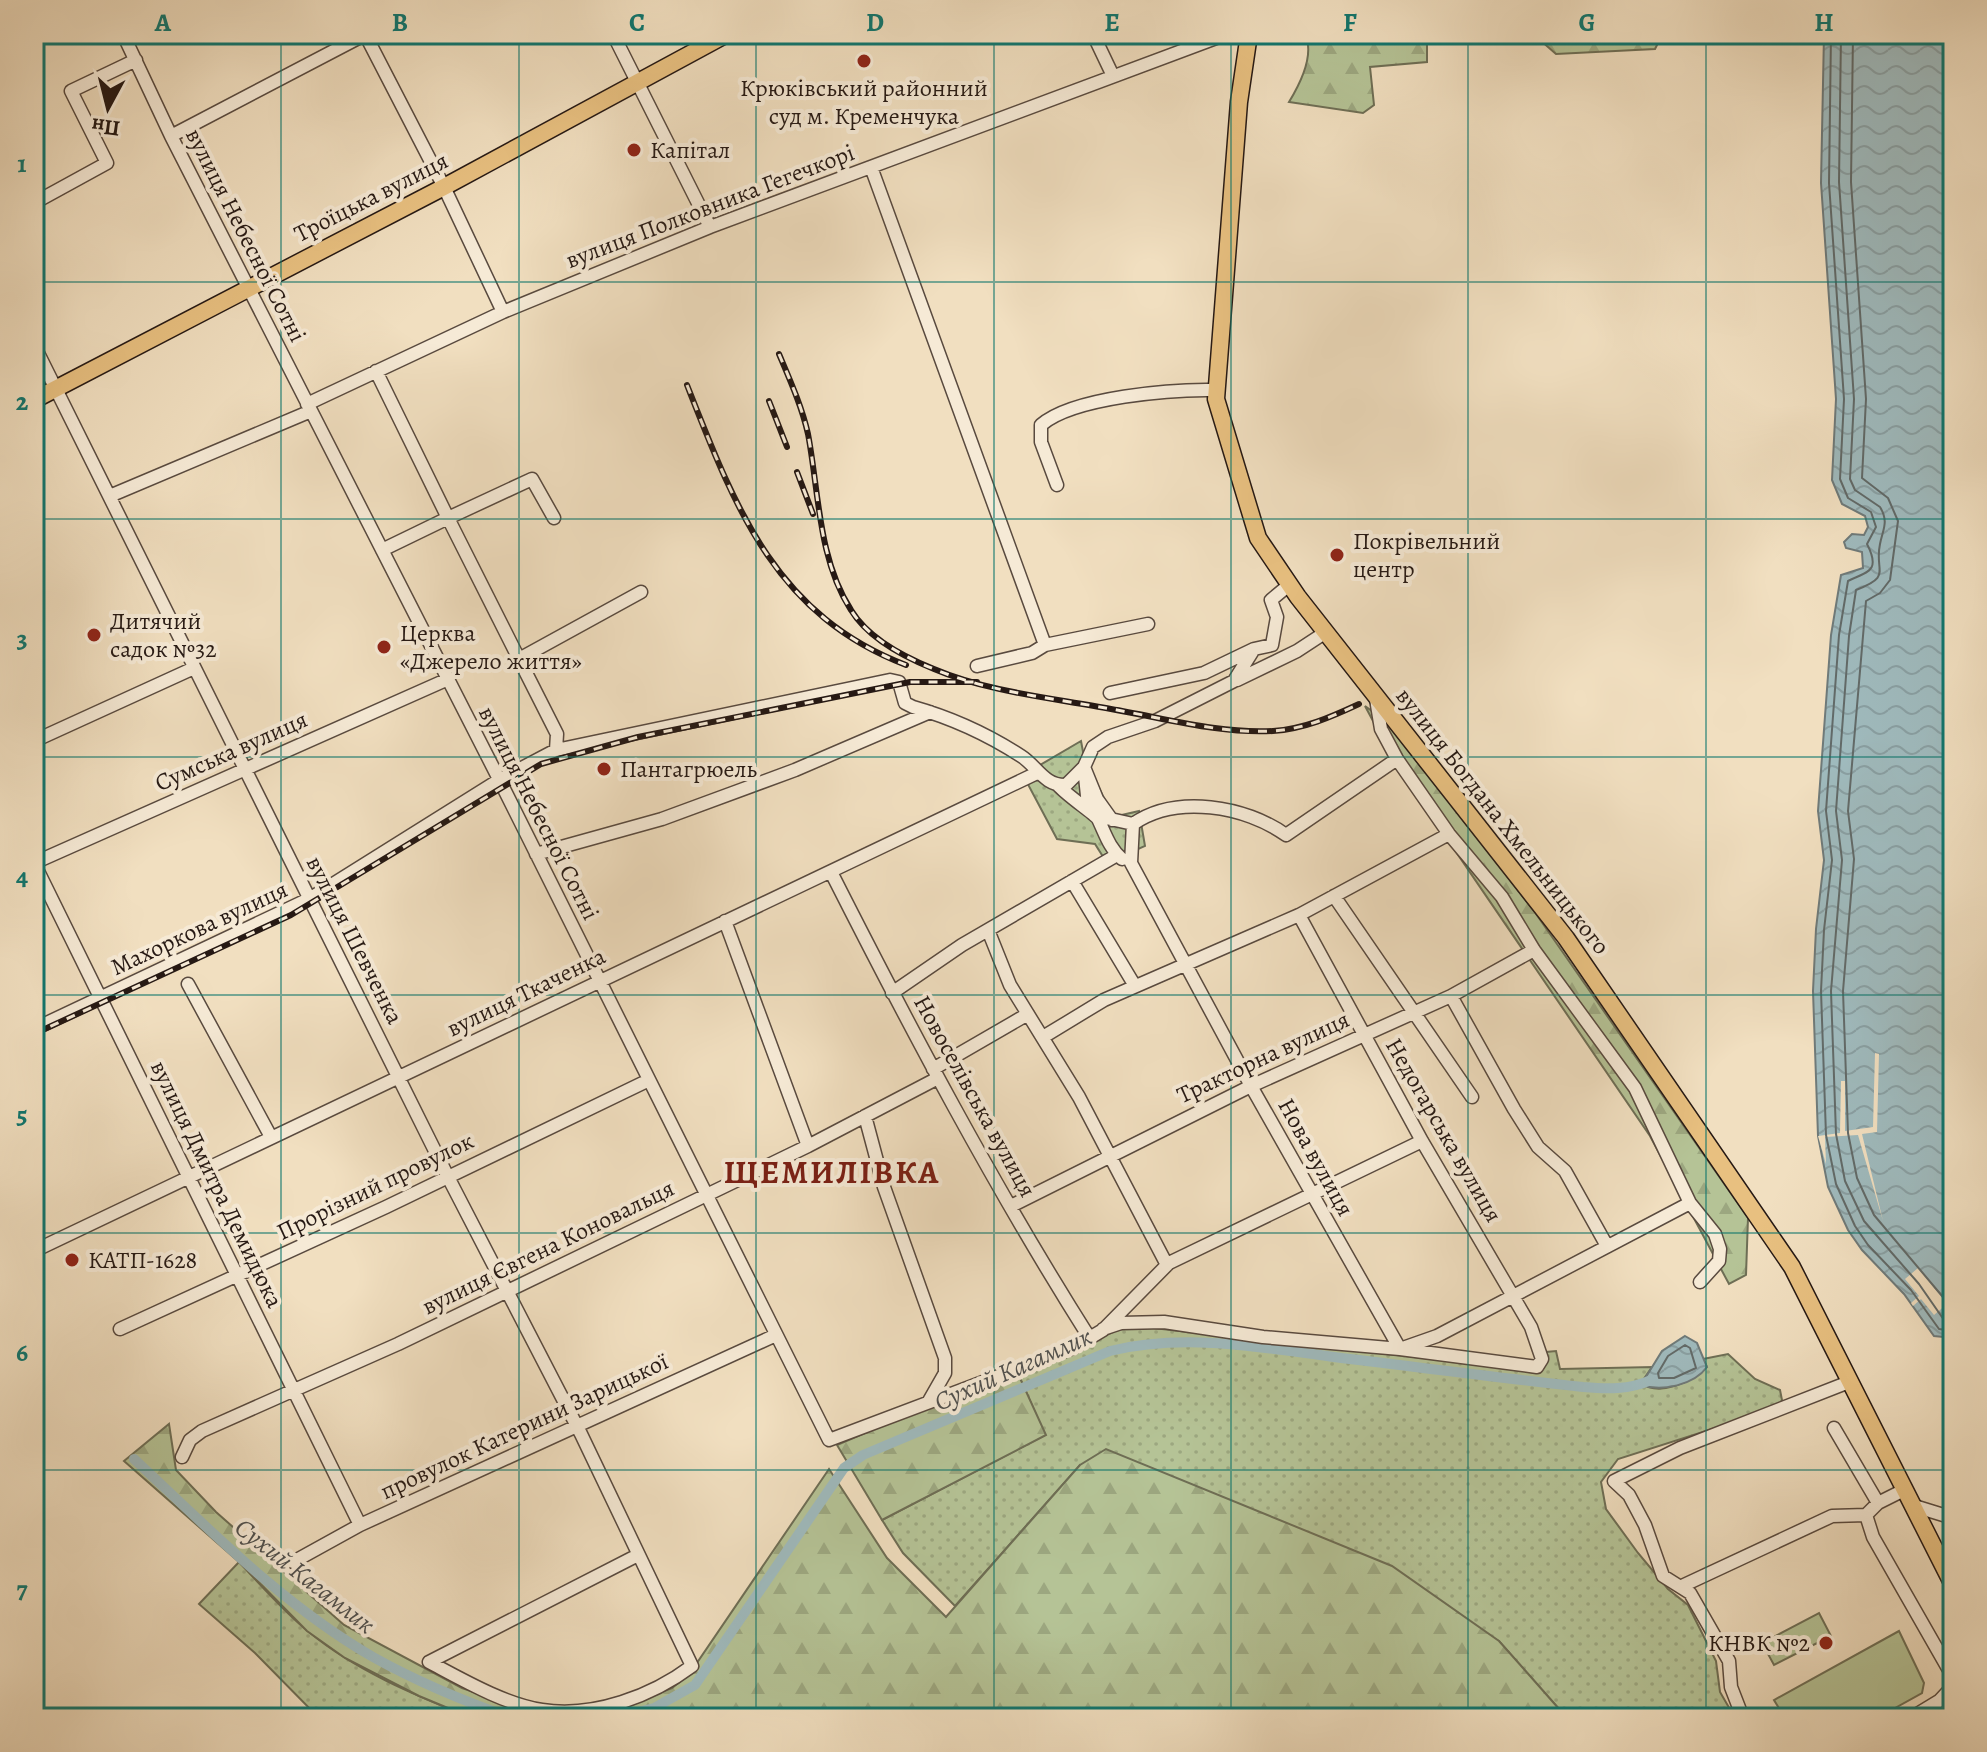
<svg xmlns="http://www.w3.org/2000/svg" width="1987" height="1752" font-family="Alegreya,serif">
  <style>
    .grass { fill: url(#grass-dots); stroke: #6e6e55; stroke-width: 2 }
    .forest { fill: url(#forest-firs); stroke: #6e6e55; stroke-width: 2 }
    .park { fill: #b5c396; stroke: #6e6e55; stroke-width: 2 }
    .water { fill: url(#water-waves); stroke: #6f7a79; stroke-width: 2 }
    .pier { fill: #f1dfc0 }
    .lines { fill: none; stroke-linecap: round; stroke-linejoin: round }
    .shore { stroke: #626a68; stroke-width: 2 }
    .canal { stroke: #9fbabd; stroke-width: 10 }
    .minor-casing { stroke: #594a3f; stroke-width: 15 }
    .major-casing { stroke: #261914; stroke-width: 19 }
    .minor { stroke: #f6ead6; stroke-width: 12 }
    .major { stroke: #e8c080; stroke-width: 16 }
    .rail-casing { stroke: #261914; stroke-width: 6 }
    .rail { stroke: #f6ead6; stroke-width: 3; stroke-dasharray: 9; stroke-linecap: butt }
    .grid { fill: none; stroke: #0f766e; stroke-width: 2; stroke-opacity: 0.55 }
    .poi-dot { fill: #8f2418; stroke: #f6ead6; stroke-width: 3 }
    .labels { text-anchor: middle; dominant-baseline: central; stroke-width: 8; stroke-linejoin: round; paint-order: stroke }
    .poi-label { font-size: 24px; fill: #261914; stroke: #f6ead6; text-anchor: start }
    .street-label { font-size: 24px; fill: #261914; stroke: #f6ead6 }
    .water-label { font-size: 26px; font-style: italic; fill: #50514f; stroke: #f6ead6 }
    .district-label { font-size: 32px; font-weight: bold; letter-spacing: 2px; fill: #7a1f14; stroke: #f6ead6 }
    .neatline { fill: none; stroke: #0f766e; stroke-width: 3 }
    .grid-label { font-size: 26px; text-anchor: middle; font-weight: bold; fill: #0f766e }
  </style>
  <defs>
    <pattern id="grass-dots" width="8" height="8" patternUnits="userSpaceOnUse" patternTransform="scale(2)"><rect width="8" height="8" fill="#b5c396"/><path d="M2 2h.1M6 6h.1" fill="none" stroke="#9ca780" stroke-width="1.8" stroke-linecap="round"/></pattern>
    <pattern id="forest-firs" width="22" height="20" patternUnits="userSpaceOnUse" patternTransform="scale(2)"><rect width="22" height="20" fill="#b5c396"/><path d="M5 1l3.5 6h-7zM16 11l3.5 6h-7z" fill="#9ca780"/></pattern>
    <pattern id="water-waves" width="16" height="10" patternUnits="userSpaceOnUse" patternTransform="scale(2)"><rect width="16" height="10" fill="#9fbabd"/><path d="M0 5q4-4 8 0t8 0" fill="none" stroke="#899fa2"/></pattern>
  </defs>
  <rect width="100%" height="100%" fill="#f1dfc0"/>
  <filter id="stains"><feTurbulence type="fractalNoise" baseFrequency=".0025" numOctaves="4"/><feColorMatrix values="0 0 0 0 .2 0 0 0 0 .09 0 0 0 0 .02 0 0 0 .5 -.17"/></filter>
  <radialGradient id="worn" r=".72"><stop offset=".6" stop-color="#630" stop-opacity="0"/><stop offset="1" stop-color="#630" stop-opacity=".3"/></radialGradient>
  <path class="grass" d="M1081,741L1084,757L1113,817L1139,811L1145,846L1107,863L1095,844L1057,839L1023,775Z
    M1135,1326L1539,1371L1546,1352L1556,1351L1560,1369L1652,1367L1641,1383C1659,1397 1692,1382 1707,1367L1703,1359L1728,1354L1755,1379L1780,1390L1782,1400L1778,1408L1618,1459L1601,1482L1606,1509L1638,1553L1668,1589L1688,1605L1716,1661L1720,1692L1735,1718H1567L1499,1641L1080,1465L955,1606L903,1553L882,1520L1045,1435L1019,1376L1115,1331Z
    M239,1562C261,1585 283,1611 309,1632C356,1671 415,1695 472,1718H319L255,1653L199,1604Z"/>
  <path class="forest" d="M1305,34H1427V62L1370,67L1374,105L1363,113L1289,102C1300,84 1315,55 1305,34Z
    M1504,34H1638L1659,41L1655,49L1556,54L1540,40L1490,38Z
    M1365,706L1391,725L1534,911L1748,1218L1746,1275L1729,1284L1650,1136L1396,764Z
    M1019,1376L1046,1435L882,1520L837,1445L923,1408Z
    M169,1424L176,1470L216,1512L344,1625L462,1688L535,1713L642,1699L672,1688L690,1673L829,1469L887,1558L946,1617L1080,1465L1106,1449L1392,1566L1499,1641L1567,1718H472L419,1696L345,1658L307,1631L239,1562L124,1461Z"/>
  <path class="park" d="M1819,1613L1831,1636L1774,1665L1762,1643Z
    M1899,1631L1924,1683L1922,1693L1877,1718H1785L1774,1700Z"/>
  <path class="water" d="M1824,34H1953V1338L1934,1336L1904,1294L1862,1250L1848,1230L1828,1187L1818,1136L1813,991L1816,929L1824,860L1818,811L1831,635L1841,575L1863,568L1862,552L1846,548L1844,542L1852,534L1864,535L1868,527L1865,516L1842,504L1832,480L1836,399L1821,183Z
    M1685,1336L1697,1343L1707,1367C1694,1385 1662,1392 1641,1385L1662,1351Z"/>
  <path class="pier" d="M1875,1053L1879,1054L1877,1132L1862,1134L1883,1221L1858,1135L1825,1137L1826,1164L1818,1136L1840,1133L1841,1081H1845V1131L1873,1127Z
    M1918,1268L1947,1304L1934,1315L1921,1299L1913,1306L1911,1303L1919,1296L1905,1279Z"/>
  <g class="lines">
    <path class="shore" d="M1831,34L1829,183L1844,399L1840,479L1848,498L1871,512L1876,527L1867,544C1882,573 1865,572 1848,581L1839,635L1826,811L1832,860L1824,930L1821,991L1826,1135L1836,1184L1855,1226L1868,1245L1911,1290L1939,1329L1953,1331
      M1841,34L1839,182L1854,399L1850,479L1855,490L1880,507C1889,522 1883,529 1880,544C1874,572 1893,576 1856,590L1849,636L1836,811L1842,860L1831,991L1836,1134L1845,1181L1864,1221L1919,1284L1944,1320L1953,1321
      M1853,34L1851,182L1866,399L1862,478L1888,498L1898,521L1890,580L1880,593L1866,601L1848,811L1854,859L1843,991L1848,1133L1857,1178L1874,1215L1953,1309
      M1685,1345L1690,1348L1696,1368L1674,1378H1659L1658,1373L1668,1356Z"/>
    <path class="canal" d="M134,1459C209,1529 283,1605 373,1657C416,1681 466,1702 512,1718
      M614,1718L654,1708L695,1685L844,1468L863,1455L1110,1351C1183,1333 1261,1347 1334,1357C1417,1367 1500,1378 1583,1387C1607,1389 1629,1390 1651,1380"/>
    <defs>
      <path id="minor" d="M123,34L171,136L502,785L829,1440L1073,1348L1103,1330L1169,1263L1422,1141
        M365,34L444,187L503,312
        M613,34L710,227
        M1093,34L1113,76
        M171,136L366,34
        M871,167L1045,645
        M34,203L107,163L71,91L136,60
        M34,345L447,1175L581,1434L692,1666C652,1696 594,1718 542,1710C504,1704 463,1680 429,1662
        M376,371L448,518L532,479L554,518
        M307,404L503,312L710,227L1227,34
        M1057,485L1041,442V425C1073,397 1173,389 1216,390
        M112,495L311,411
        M382,550L448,518L519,659L641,592
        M519,659L557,734L556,750
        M977,666L1032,653L1045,645L1148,624
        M1237,680L1297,651L1326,632
        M1110,693L1204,673L1254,649
        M1376,699L1381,729L1397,759L1449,834L1502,897L1534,950L1635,1088L1690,1203L1715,1234L1720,1249L1719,1261L1700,1282
        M34,741L194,668
        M1058,785C1066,795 1095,814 1098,819C1105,833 1109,848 1122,859
        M1112,820L1097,799L1084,767L1093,747L1108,737L1155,721L1234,681L1254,649L1272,645L1277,617L1271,600L1289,585
        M1133,824C1176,794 1246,806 1286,835L1397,759
        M536,854L662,819L795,770L930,712
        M34,863L360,1525
        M34,863L446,680
        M831,872C911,1030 994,1187 1089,1337
        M1072,881L1135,986
        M1334,896L1472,1097
        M725,921L808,1146
        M988,930L1010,985L1079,1097L1167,1265
        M188,984L271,1137
        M892,993L962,945L1117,855
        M1451,996L1514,1109L1538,1147L1565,1171L1607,1246
        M34,1029L309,899L499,780L556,750L890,680L899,682L905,703L913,707C952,718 987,734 1021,756C1037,766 1044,786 1066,785L1084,767L1087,796L1097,816L1133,824L1131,863L1251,1086L1400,1349L1537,1367L1542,1359L1531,1327L1422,1141L1299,915
        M1043,1037L1104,1000L1299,915L1449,834
        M933,1069L1028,1014
        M865,1116L884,1187L945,1358V1373L929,1401
        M1011,1206L1251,1086L1451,996L1534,950
        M34,1251L1037,773
        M120,1329L386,1207L649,1080
        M1103,1329L1121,1323L1164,1322L1263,1337L1400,1349L1437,1336L1690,1203
        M1834,1428L1878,1503L1866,1515L1873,1537L1953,1677
        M182,1457L190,1440L202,1431L398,1344L808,1146L938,1078
        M1878,1503L1904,1490
        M1911,1505L1953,1518
        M293,1562L360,1525L776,1335
        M1682,1586L1832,1516L1866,1515
        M429,1662L638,1555
        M1743,1718L1731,1687L1729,1661L1690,1593L1663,1576L1645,1525L1629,1495L1614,1481L1680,1448L1849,1382
        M1911,1718L1939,1701L1953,1686"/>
      <path id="major" d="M1249,34L1239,102L1216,399L1258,538L1298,597L1566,938L1792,1267L1953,1585
        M34,400L444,187L727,34"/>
    </defs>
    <use href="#minor" class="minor-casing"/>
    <use href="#major" class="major-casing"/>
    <use href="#minor" class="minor"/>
    <use href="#major" class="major"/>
    <defs>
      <path id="rail" d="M779,354C790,380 802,407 808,434C819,492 818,559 851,610C868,638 904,657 934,669C988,692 1053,698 1111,709C1164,718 1219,734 1273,731C1304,729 1331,717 1359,704
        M687,385C735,507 775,615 906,665
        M769,401L787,447
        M797,472L813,514
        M34,1034L291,915L541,764L638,737L910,682H977"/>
    </defs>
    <use href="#rail" class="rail-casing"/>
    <use href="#rail" class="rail"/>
  </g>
  <path class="grid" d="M281,34V1718M519,34V1718M756,34V1718M994,34V1718M1231,34V1718M1468,34V1718M1706,34V1718M34,282H1953M34,519H1953M34,757H1953M34,995H1953M34,1233H1953M34,1470H1953"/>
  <g class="poi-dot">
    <circle cx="864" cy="61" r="8"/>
    <circle cx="634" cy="150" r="8"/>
    <circle cx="1337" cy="555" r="8"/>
    <circle cx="94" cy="635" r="8"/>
    <circle cx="384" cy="647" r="8"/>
    <circle cx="604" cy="769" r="8"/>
    <circle cx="72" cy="1260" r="8"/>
    <circle cx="1826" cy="1643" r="8"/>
  </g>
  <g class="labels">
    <g class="poi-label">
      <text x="864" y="88" text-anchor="middle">Крюківський районний<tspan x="864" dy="28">суд м. Кременчука</tspan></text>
      <text x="650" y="150">Капітал</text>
      <text x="1353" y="541">Покрівельний<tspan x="1353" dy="28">центр</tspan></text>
      <text x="110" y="621">Дитячий<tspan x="110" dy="28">садок №32</tspan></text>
      <text x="400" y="633">Церква<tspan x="400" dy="28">«Джерело життя»</tspan></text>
      <text x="620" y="769">Пантагрюель</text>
      <text x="88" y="1260">КАТП-1628</text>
      <text x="1810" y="1643" text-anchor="end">КНВК №2</text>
    </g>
    <g class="street-label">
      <text transform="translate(371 197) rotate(-27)">Троїцька вулиця</text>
      <text transform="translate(710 206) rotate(-21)">вулиця Полковника Гегечкорі</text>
      <text transform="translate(246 235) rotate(63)">вулиця Небесної Сотні</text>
      <text transform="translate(231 751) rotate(-24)">Сумська вулиця</text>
      <text transform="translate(539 813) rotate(63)">вулиця Небесної Сотні</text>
      <text transform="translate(1503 821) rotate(52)">вулиця Богдана Хмельницького</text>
      <text transform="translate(199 928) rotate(-25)">Махоркова вулиця</text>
      <text transform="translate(355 940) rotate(63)">вулиця Шевченка</text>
      <text transform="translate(526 992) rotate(-26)">вулиця Ткаченка</text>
      <text transform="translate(1263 1057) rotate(-25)">Тракторна вулиця</text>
      <text transform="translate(975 1096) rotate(61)">Новоселівська вулиця</text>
      <text transform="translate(1444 1130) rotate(60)">Недогарська вулиця</text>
      <text transform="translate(1316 1157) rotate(61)">Нова вулиця</text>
      <text transform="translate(217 1184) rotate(64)">вулиця Дмитра Демидюка</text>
      <text transform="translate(375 1186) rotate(-26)">Прорізний провулок</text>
      <text transform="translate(548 1247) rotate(-26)">вулиця Євгена Коновальця</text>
      <text transform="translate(524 1426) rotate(-25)">провулок Катерини Зарицької</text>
    </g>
    <g class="water-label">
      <text transform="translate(1013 1369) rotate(-24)">Сухий Кагамлик</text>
      <text transform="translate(305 1576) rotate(38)">Сухий Кагамлик</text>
    </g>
    <g class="district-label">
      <text x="832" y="1172">ЩЕМИЛІВКА</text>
    </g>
  </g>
  <rect width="1987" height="1752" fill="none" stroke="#f1dfc0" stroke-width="88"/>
  <g transform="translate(108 108) rotate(187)" stroke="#f6ead6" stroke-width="6" paint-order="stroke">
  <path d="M0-6L14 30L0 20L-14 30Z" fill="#261914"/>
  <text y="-12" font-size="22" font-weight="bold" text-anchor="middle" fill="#261914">Пн</text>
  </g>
  <rect x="44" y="44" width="1899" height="1664" class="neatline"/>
  <g class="grid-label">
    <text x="163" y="31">A</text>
    <text x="400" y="31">B</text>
    <text x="637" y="31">C</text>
    <text x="875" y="31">D</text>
    <text x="1112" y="31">E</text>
    <text x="1350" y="31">F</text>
    <text x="1587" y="31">G</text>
    <text x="1824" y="31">H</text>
    <text x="22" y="172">1</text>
    <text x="22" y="410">2</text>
    <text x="22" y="647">3</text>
    <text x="22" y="885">4</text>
    <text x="22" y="1123">5</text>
    <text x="22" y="1361">6</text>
    <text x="22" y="1598">7</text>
  </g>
  <rect width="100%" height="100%" filter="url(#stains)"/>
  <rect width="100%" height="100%" fill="url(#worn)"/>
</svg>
